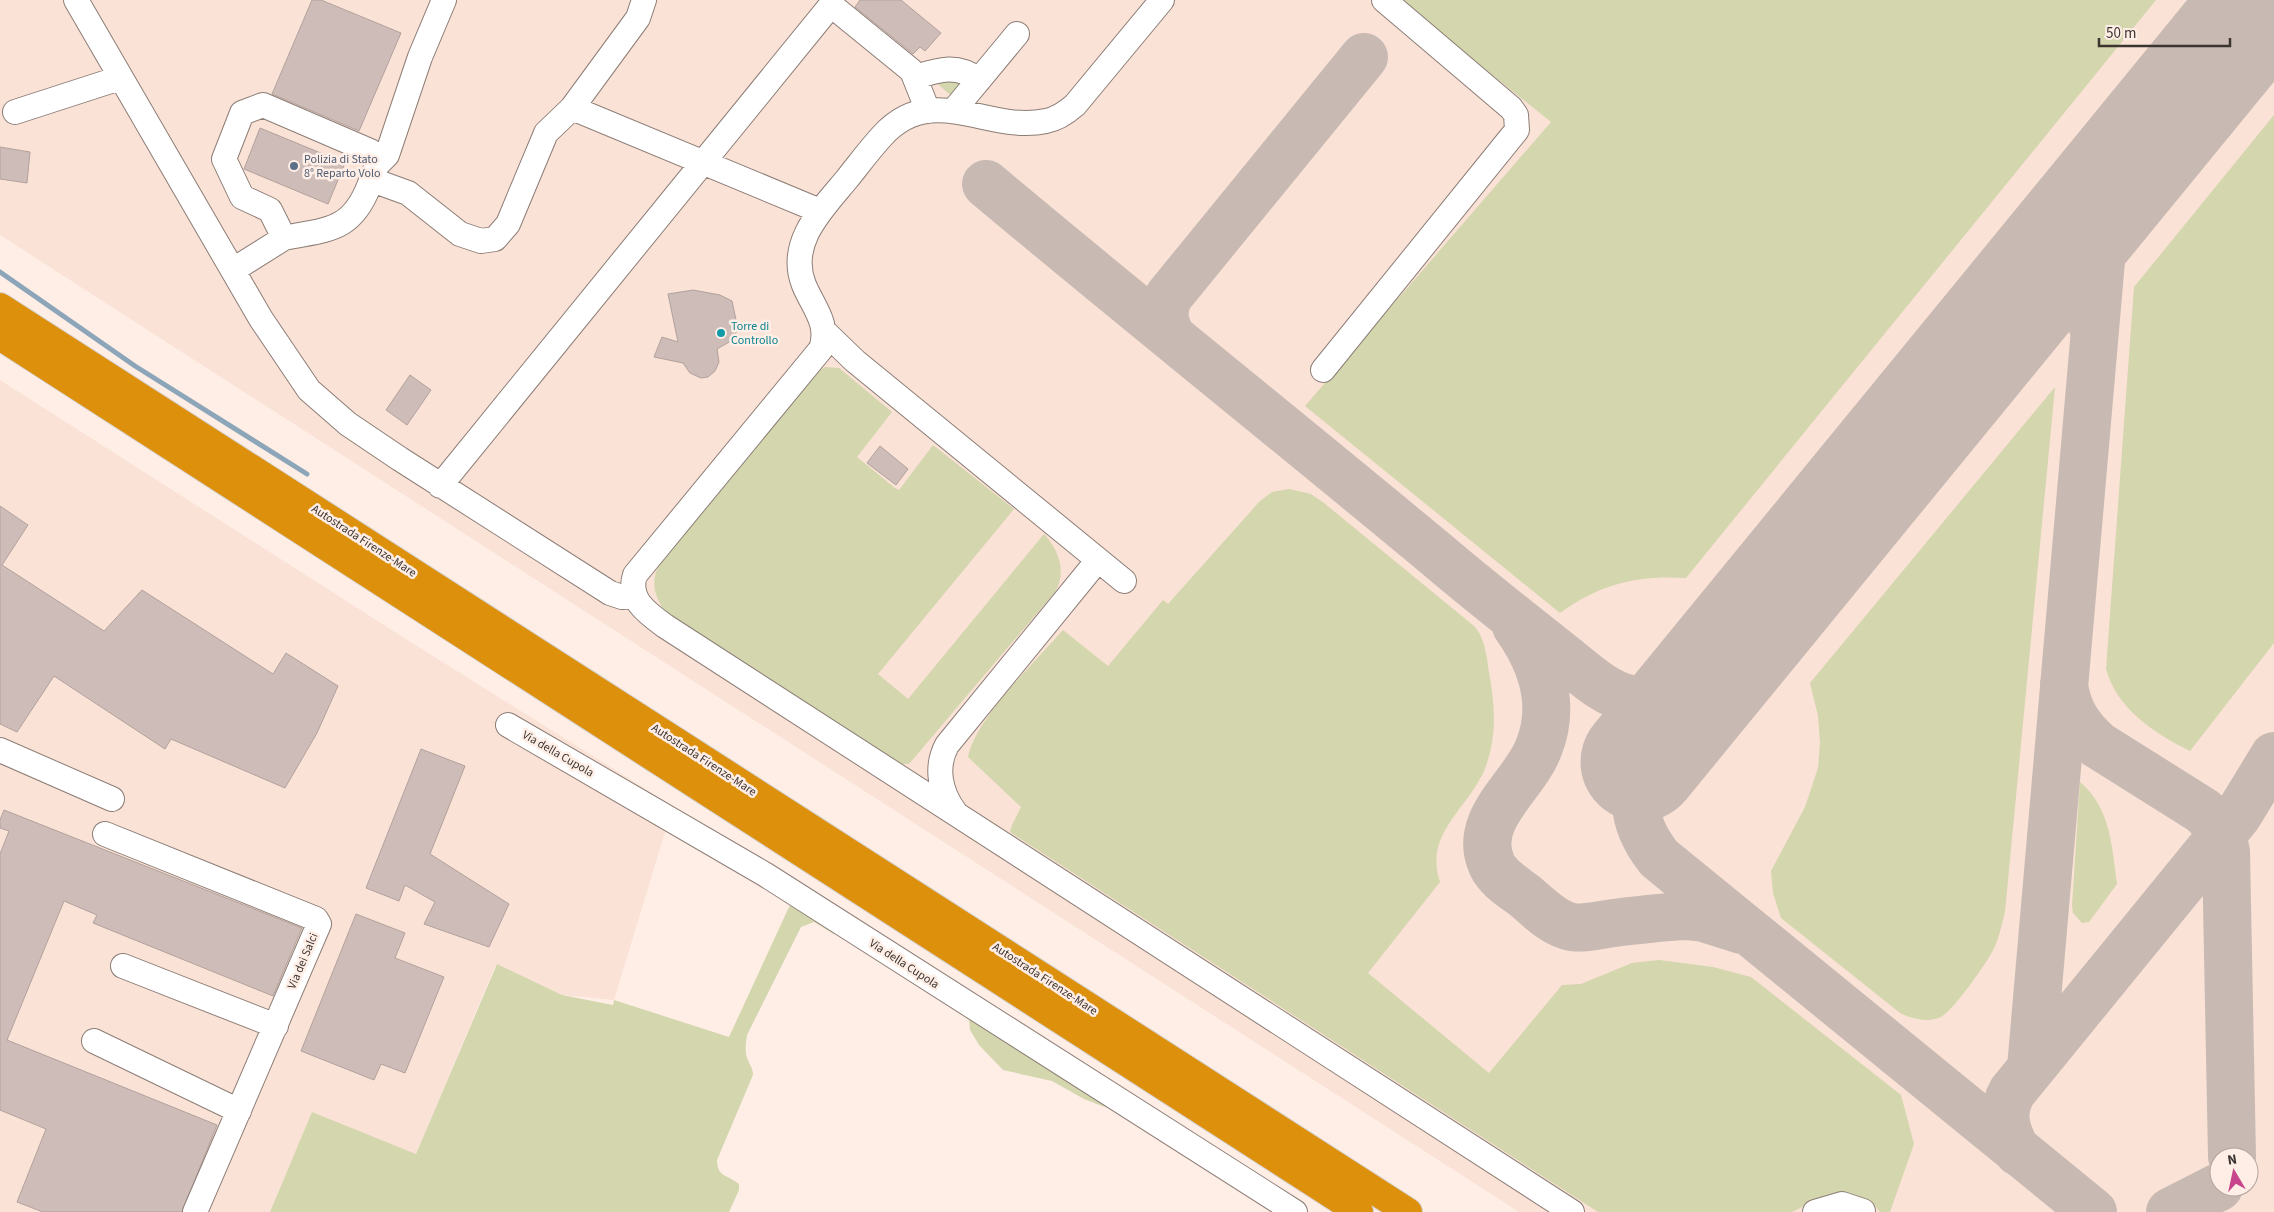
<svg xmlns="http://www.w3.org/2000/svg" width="2274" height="1212" font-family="'Source Sans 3',sans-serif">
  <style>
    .built { fill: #fae2d6; fill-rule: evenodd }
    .green { fill: #d4d6ae }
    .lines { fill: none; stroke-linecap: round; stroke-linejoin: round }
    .stream { stroke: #8ca5b9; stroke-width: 5 }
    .taxiway { stroke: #c8bab3; stroke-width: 48 }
    .runway { stroke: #c8bab3; stroke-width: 119 }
    .building { fill: #cebcb8; stroke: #b2a19c }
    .minor-casing { stroke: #8c7d76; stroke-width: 26 }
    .highway-casing { stroke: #d4d2d2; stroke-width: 30 }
    .minor { stroke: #fff; stroke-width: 24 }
    .highway { stroke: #dd900b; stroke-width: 28 }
    .service-dot { fill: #5c6f8a; stroke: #ffeee6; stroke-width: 2 }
    .culture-dot { fill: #0f9aa8; stroke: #ffeee6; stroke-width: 2 }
    .labels { text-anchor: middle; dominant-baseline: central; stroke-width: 5; stroke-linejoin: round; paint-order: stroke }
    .service-label { font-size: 12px; fill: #4e5e75; stroke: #ffeee6; text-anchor: start }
    .culture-label { font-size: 12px; fill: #0d838f; stroke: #ffeee6; text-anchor: start }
    .street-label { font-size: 12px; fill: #3b3431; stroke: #ffeee6 }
  </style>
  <rect width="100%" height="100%" fill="#ffeee6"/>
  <path class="built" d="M0,0H2274V1212H1519L0,235ZM2219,1157H2249V1187H2219Z
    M0,380L409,641L673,806L614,1000L562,995L496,964L416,1154L312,1113L270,1212H0Z"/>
  <path class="green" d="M1399,0H2156L1686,578C1637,575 1600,584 1560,613L1305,406L1551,122Z
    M965,77L955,99L933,80Z
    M2274,115V643L2190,751C2154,733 2117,709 2106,669L2134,287Z
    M825,367L839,368L892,412L857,457L895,488L899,490L933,445L1014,509L878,674L908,699L1044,534C1059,550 1067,572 1055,592L909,764H900L668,614C655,601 649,580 660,564L815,374Z
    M2055,387L2005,912C2002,923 2000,935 1995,946C1990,959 1953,1011 1941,1017C1928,1023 1912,1019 1900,1013L1781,918L1773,893L1771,871L1805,807L1818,768L1820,743L1818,716L1810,683Z
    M1289,489L1311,494L1324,503L1474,626C1485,637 1487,658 1489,672C1495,705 1497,735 1486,766C1471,807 1423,832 1440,882L1368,973L1489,1073L1562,985L1581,984L1632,963L1659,960L1713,967L1751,977L1901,1095L1914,1144L1890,1212H1880L1870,1200L1846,1193L1825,1196L1792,1212H1598L1010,832L1012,825L1021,807L968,757C976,718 1036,661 1063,630L1108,666L1163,600L1168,604L1260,501L1272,492Z
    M2080,782C2111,808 2112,848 2117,884L2089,922L2082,923L2073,913L2072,906Z
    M795,903L803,905L867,943L1288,1212H1278L1127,1112L1102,1106L1084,1099L1052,1081L1003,1070L979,1045L970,1030L969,1019L959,1006L849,940L832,933L814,922L801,927L747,1035C746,1043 744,1052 748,1060C750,1066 753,1068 753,1075L717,1160C717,1177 728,1175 739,1184V1190L729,1212H270L312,1112L416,1154L497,964L562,995L613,1005L614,1000L729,1037L789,907Z"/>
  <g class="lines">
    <path class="stream" d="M0,272L135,366L307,474"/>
    <path class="taxiway" d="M986,184C1135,309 1287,430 1436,554C1477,589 1519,622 1561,655C1583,672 1603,693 1630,699C1682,711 1714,666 1745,632
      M2004,318C2014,309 2024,300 2036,295C2065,282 2088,304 2094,331
      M1171,336C1164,322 1162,311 1169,296L1364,57
      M1516,626C1541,661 1556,704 1539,747C1525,786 1471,819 1492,865C1498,878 1513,887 1525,896C1538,907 1554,924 1572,927C1585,929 1600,925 1614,923C1638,920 1661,917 1686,916L1704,918L1742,930
      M2064,684C2067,711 2079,728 2098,745L2203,811C2216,823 2223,834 2226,852L2232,1157
      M1652,746C1630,788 1629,820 1659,858L2093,1212
      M2031,1068L2104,226C2113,195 2125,174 2143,148
      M2018,1152C2006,1133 2000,1113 2012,1092L2238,815L2274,756
      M2170,1212L2219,1187"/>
    <path class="runway" d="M1640,762L2264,0"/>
  </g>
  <path class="building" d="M312,0H321L401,33L359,131L272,94Z
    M860,0H901L941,33L925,51L920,47L913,54L855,7Z
    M260,128L345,163L328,204L244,169Z
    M0,147L30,152L27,183L0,179Z
    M693,290L720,295L732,301L738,329L731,341L717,349L719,362L715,371L708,377L701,378L690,373L683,363L654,357L662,337L678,342L668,294Z
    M410,375L431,390L407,425L386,410Z
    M880,446L908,469L896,485L867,463Z
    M0,506L28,525L2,565L104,631L142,590L273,674L286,653L338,686L317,733L285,788L171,739L165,749L54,676L17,732L0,724Z
    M421,749L465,766L430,854L509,904L489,947L424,924L435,902L405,885L399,901L366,888Z
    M4,810L302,928L273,996L93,923L97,915L64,901L7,1040L217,1125L182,1212H43L17,1202L46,1129L0,1110V854L9,831L0,828V820Z
    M356,914L405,933L395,958L444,977L405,1073L381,1064L374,1080L301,1051Z"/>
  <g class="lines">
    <defs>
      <path id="minor" d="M76,0L261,319L309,390L348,424L400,459L610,593L622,597L634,596
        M1162,0L1075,105C1067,112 1057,119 1046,121C989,134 933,81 883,135C870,149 859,164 847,179C822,209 787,243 804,285C813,307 830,324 821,349L635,575C627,599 647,613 665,626L1572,1212
        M916,77C940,69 958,64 979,80
        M263,105L370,151L377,156C378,167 373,176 369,186C351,232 327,229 284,238L270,210L242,197L224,159L242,113Z
        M572,108L638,18L644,0
        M954,110L1017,34
        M15,112L120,78
        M378,164L387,155L420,57L444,0
        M372,180L408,193L460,234L481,241L495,239L508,224L546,133L572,108L820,211
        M233,270L284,238
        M825,332L855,361L1124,581
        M1323,370L1517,130L1516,115L1511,108L1384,0
        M440,486L831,5L912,71L928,111
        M508,725L766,875L1295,1212
        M0,750L112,799
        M955,812C940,792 935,767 947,745L1098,560
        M105,834L316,919L319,924L195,1212
        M123,966L276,1026
        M94,1041L239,1111
        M1815,1212L1842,1204L1863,1211"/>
      <path id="highway" d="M0,307L1408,1212
        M0,336L1359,1212"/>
    </defs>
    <use href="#minor" class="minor-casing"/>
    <use href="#highway" class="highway-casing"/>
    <use href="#minor" class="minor"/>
    <use href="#highway" class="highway"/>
  </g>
  <circle class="service-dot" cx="294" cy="166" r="5"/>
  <circle class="culture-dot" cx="721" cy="333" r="5"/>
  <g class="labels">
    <g class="service-label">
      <text x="304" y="159">Polizia di Stato<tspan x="304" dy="14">8° Reparto Volo</tspan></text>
    </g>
    <g class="culture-label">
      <text x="731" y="326">Torre di<tspan x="731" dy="14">Controllo</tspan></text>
    </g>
    <g class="street-label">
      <text transform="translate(364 541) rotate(33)">Autostrada Firenze-Mare</text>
      <text transform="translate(558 754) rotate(30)">Via della Cupola</text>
      <text transform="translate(704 760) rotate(33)">Autostrada Firenze-Mare</text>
      <text transform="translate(303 961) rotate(-67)">Via dei Salci</text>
      <text transform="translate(904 964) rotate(33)">Via della Cupola</text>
      <text transform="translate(1045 979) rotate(33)">Autostrada Firenze-Mare</text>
    </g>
  </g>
  <g transform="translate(2234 1172) rotate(351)"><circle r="24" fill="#ffeee6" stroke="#b1a49e"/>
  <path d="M0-4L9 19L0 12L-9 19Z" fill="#c7458c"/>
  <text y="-8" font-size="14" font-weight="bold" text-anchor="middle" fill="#3b3431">N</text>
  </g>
  <path d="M2099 38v8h131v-8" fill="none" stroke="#3b3431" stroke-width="2.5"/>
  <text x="2106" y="38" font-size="15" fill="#3b3431" stroke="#ffeee6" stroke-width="4" paint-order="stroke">50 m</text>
</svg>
